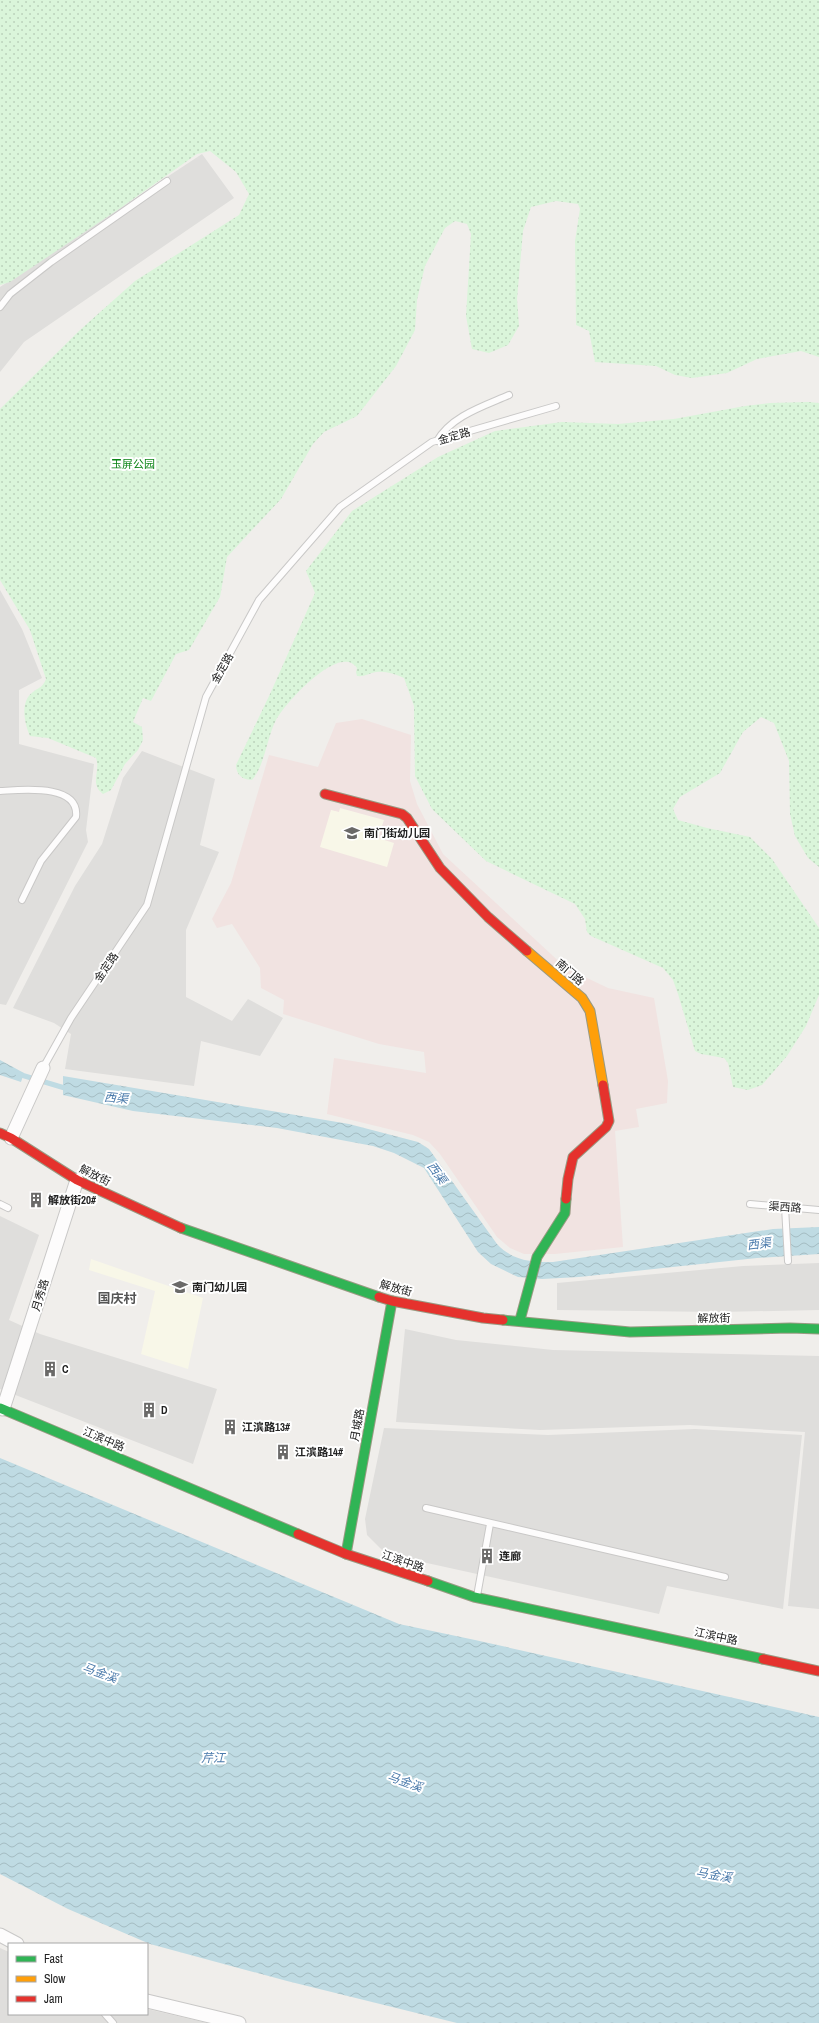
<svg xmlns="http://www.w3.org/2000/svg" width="819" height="2023" font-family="'Archivo Narrow','Noto Sans SC',sans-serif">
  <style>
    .residential { fill: #dfdedc }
    .commercial { fill: #f1e3e1 }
    .education { fill: #f8f7e8 }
    .park { fill: url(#park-dots) }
    .water { fill: url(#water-waves) }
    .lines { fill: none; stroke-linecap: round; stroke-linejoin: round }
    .stream { stroke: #bfdbe3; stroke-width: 5 }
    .lane-casing { stroke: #c9c8c7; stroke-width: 8 }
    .street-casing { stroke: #c9c8c7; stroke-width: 15 }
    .fast-casing { stroke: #999a82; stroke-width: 11 }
    .slow-casing { stroke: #999a82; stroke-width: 11 }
    .jam-casing { stroke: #999a82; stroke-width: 11 }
    .lane { stroke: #fdfcfc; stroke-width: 6 }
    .street { stroke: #fdfcfc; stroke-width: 13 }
    .fast { stroke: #30b455; stroke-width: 9 }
    .slow { stroke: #ff9f0a; stroke-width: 9 }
    .jam { stroke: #e5322d; stroke-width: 9 }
    .labels { text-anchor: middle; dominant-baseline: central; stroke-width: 4; stroke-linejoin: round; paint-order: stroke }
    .street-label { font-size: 11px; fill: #222; stroke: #fff }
    .park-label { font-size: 11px; fill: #0c8416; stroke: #fff }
    .poi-label { font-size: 11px; font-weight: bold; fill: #222; stroke: #fff; text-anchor: start }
    .water-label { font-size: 12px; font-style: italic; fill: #4a7aab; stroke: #fff }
    .quarter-label { font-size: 13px; font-weight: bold; fill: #555; stroke: #fff }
  </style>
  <defs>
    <pattern id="park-dots" width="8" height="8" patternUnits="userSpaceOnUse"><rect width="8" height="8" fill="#daf5da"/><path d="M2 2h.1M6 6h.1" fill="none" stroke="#bbd2bb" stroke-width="1.8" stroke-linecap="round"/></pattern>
    <pattern id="water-waves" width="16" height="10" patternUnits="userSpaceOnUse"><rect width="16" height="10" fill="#bfdbe3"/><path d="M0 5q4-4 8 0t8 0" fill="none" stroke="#a4bcc2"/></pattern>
  </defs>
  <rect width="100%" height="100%" fill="#f0eeeb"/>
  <path class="residential" d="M202,154L234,198L24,342L0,372V287Z
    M0,590L22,629L42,678L19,690V744L94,764L86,830L88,842L6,1005L0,1004Z
    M142,751L215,779L200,845L219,852L186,930V997L232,1021L248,999L283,1018L260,1056L201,1041L194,1086L65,1069L71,1034L54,1023L13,1008L75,886L102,844L123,778Z
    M0,1216L39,1235L9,1320L40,1334L217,1389L193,1464L0,1389Z
    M819,1263V1310L719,1312L557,1310V1283L743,1266Z
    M405,1329L456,1340L553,1350L819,1356V1609L788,1606L805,1432L690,1425L540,1430L396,1422Z
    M384,1428L548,1435L695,1429L802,1435L783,1609L667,1586L659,1614L386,1554L367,1535L365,1519Z
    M0,1948L9,1952V2014H147V2009L207,2023H0Z"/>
  <path class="commercial" d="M362,719L411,735L410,781L417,804L443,854L566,968L608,988L654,998L668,1081L667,1103L636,1109L639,1127L615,1131L623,1247L555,1254H524L510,1248L497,1237L440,1154L429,1142L413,1135L327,1114L334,1058L426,1073L424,1052L379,1044L283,1014L284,1000L261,988L260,968L232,924L217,928L212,919L231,883L269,755L318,767L336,723Z"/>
  <path class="education" d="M340,808L384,820L378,838L394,843L387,867L320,847L331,810L339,812Z
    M91,1259L203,1298L188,1369L141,1354L155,1291L89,1270Z"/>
  <path class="park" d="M0,0H819V357L801,351L757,359L727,373L692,378L675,375L656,366L595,362L589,331L576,325L575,241L580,209L578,204L556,201L531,207L523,231L517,299L519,326L508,345L489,353L472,349L466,316L471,234L467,224L455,221L445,228L425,266L417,300L415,330L396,366L357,416L324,432L313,444L281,499L227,557L220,597L189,650L176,654L151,701L143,698L133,722L142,727L143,740L138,750L125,764L111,790L103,794C89,784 101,771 96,758L48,738L30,736C24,723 20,701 33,692C41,686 42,688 46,679L30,630L0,580V409L80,330L135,281L239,215L249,194L236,172L210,151L197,154L119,209L10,282L0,285Z
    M808,402L819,403V867L808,858L795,836L790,814L789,761L774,723L761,717L743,732L720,773L680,797L673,809L678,820L707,828L750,837L772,859L819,928V995L806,1026L787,1056L762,1085L748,1090L733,1087L728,1063L724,1058L701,1054L695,1051L678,994L673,980L663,968L591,936L587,932L585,919L575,904L486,861L432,809L415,776L414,706L404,678C395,674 386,671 376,672C369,673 365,677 357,676L356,672L357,668C340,642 285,703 276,720C267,737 265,765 252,780C243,780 236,775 236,765L270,694L315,593L306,571L352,511L438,457L495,431L562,422L618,424L674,419L745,406L770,403Z"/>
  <path class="water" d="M0,1060L24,1073L21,1082L0,1075Z
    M63,1076L349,1124L418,1142L429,1149L497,1244C513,1261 531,1262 553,1262L773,1229L819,1227V1254L757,1258L579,1277L542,1279L518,1277L491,1264L478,1252L424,1168L394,1153L373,1146L277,1128L133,1111L63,1095Z
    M0,1458L399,1624L475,1640L819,1717V2023H457L287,1981L150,1944L68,1909L0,1874Z"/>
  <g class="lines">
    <path class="stream" d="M18,1074L68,1089"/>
    <defs>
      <path id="lane" d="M0,307L10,294L51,262L167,181
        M437,441C451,416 484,406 509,395
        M0,791C21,790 80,783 76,817L41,861L22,900
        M43,1068L71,1018L147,905L206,697L259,600L340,507L432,442L556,406
        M0,1204L8,1208
        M750,1204L819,1210
        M785,1207L788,1261
        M426,1508L725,1577
        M477,1596L490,1524
        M105,2014L113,2023"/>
      <path id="street" d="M11,1138L43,1068
        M3,1409L77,1180
        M0,1935L17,1944
        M147,2001L239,2023"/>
      <path id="fast" d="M181,1228L379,1297
        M503,1320L630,1332L790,1328L819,1329
        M520,1320L537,1257L565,1213L566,1199
        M0,1408L298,1534
        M346,1554L392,1301
        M428,1581L474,1597L763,1659"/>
      <path id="slow" d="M527,951L582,998L590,1011L603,1085"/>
      <path id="jam" d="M325,794L402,814L407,818L440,868L488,917L527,951
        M0,1133L11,1138L77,1180L181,1228
        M566,1199L568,1179L573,1157L606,1127L609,1121L603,1085
        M379,1297L392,1301L483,1318L503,1320
        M298,1534L346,1554L428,1581
        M763,1659L819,1671"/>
    </defs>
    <use href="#lane" class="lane-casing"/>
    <use href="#street" class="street-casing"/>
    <use href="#fast" class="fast-casing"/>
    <use href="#slow" class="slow-casing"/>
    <use href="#jam" class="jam-casing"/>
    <use href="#lane" class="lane"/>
    <use href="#street" class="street"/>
    <use href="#fast" class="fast"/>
    <use href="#slow" class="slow"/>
    <use href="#jam" class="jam"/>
  </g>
  <defs>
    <symbol id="school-bare" viewBox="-9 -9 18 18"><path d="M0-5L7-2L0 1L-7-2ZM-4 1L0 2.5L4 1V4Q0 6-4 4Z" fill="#6a6968" stroke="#fff" stroke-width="2.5" paint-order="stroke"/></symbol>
    <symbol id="building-bare" viewBox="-9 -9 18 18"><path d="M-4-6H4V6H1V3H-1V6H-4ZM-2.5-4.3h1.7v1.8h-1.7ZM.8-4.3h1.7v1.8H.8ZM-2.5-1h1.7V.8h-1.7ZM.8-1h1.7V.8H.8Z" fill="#6a6968" stroke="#fff" stroke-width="2.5" paint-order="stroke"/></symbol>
  </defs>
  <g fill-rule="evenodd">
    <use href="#school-bare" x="341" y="822" width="22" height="22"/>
    <use href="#building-bare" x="25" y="1189" width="22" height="22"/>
    <use href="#school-bare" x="169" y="1276" width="22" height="22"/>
    <use href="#building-bare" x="39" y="1358" width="22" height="22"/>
    <use href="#building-bare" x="138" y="1399" width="22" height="22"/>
    <use href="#building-bare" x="219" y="1416" width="22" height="22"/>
    <use href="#building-bare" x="272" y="1441" width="22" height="22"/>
    <use href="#building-bare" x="476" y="1545" width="22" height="22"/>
  </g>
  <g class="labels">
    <g class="street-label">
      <text transform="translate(454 436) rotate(-16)">金定路</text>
      <text transform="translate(222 668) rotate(-61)">金定路</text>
      <text transform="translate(106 967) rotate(-56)">金定路</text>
      <text transform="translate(570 972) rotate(41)">南门路</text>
      <text transform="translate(95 1175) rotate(26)">解放街</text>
      <text transform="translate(785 1207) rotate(4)">渠西路</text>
      <text transform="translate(396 1288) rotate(15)">解放街</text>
      <text transform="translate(40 1295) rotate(-73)">月秀路</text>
      <text transform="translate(714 1318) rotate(-1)">解放街</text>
      <text transform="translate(357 1425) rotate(-80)">月城路</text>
      <text transform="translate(104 1439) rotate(23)">江滨中路</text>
      <text transform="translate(403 1561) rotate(19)">江滨中路</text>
      <text transform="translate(716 1636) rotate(12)">江滨中路</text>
    </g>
    <g class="park-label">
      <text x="133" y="464">玉屏公园</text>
    </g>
    <g class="poi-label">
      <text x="364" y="833">南门街幼儿园</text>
      <text x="48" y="1200">解放街20#</text>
      <text x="192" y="1287">南门幼儿园</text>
      <text x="62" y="1369">C</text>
      <text x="161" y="1410">D</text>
      <text x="242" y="1427">江滨路13#</text>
      <text x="295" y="1452">江滨路14#</text>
      <text x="499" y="1556">连廊</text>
    </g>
    <g class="water-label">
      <text transform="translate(116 1098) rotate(5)">西渠</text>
      <text transform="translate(437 1173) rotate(54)">西渠</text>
      <text transform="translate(759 1244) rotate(-7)">西渠</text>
      <text transform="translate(100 1673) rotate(20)">马金溪</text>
      <text x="213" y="1758">芹江</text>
      <text transform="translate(405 1782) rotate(20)">马金溪</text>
      <text transform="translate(714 1875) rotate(10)">马金溪</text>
    </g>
    <g class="quarter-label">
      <text x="117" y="1298">国庆村</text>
    </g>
  </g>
  <rect x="8" y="1943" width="140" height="72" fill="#ffffff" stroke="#a7a7a7"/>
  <rect x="16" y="1956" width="20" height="6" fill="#30b455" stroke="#a7a7a7"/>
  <text x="44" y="1963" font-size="12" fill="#222222">Fast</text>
  <rect x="16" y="1976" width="20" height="6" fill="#ff9f0a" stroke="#a7a7a7"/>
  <text x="44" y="1983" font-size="12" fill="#222222">Slow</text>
  <rect x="16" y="1996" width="20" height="6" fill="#e5322d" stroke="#a7a7a7"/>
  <text x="44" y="2003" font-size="12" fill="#222222">Jam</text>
</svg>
